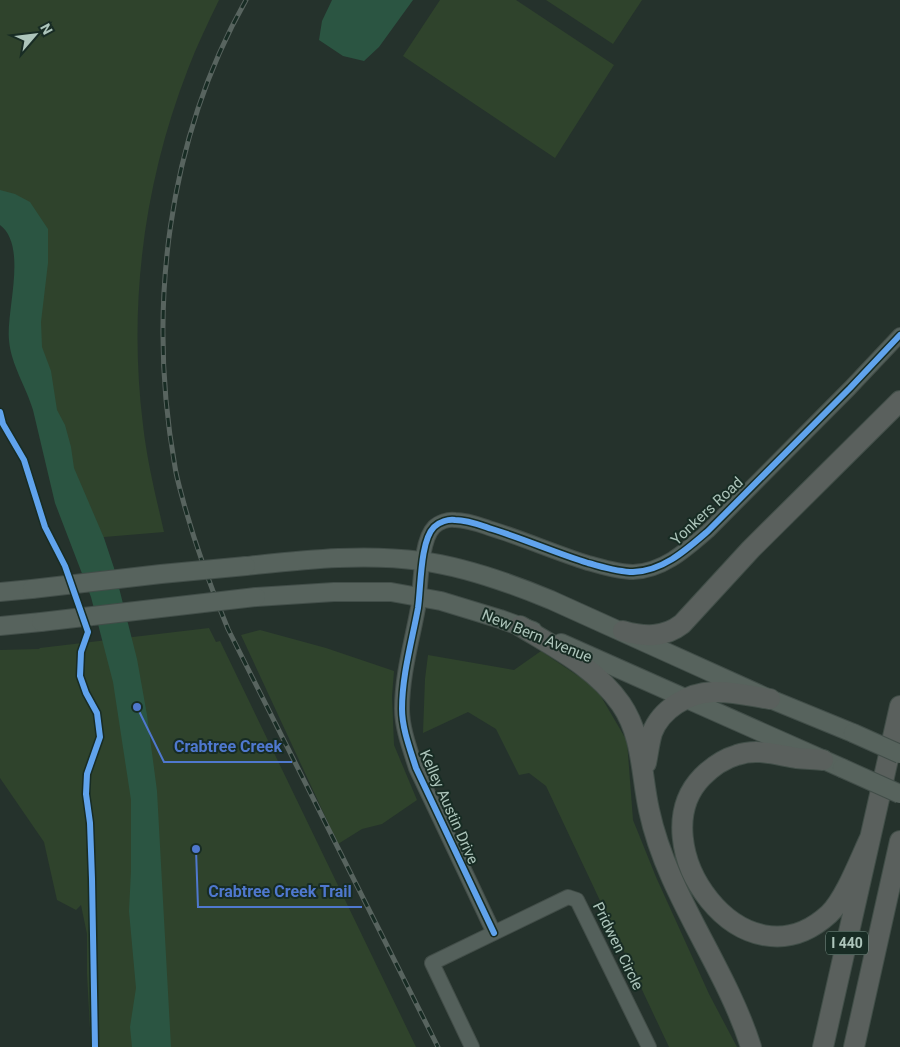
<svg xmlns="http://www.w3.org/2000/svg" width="900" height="1047" font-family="Roboto,sans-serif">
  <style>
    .green { fill: #2f432c }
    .water { fill: #2b5542 }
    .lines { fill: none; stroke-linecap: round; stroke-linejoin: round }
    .minor-casing { stroke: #424d48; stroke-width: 16 }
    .major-casing { stroke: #424e49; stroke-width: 20 }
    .highway-casing { stroke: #414e48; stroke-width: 22 }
    .minor { stroke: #54605b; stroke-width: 14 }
    .major { stroke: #57635d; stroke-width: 18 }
    .highway { stroke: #5a605d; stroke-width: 20 }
    .rail-casing { stroke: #58645f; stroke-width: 5 }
    .rail { stroke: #182c24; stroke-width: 3; stroke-dasharray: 9; stroke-linecap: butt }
    .major-bridge-casing { stroke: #424e49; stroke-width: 20; stroke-linecap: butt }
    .major-bridge { stroke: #57635d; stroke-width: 18 }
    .cycleway-casing { stroke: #182c24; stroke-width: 9 }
    .cycleway { stroke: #60a3ed; stroke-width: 6 }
    .labels { text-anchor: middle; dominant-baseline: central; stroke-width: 4; stroke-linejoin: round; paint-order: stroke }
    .shield { fill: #182c24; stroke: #80978e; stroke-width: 1 }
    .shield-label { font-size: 14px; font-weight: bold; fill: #adc5bb }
    .street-label { font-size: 15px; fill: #adc5bb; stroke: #182c24 }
    .leader { fill: none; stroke: #4f78ce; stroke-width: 2 }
    .callout-dot { fill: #4f78ce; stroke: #182c24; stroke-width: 2 }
    .callout-label { font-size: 16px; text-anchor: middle; font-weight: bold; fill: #4f78ce; stroke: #182c24; stroke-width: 4; stroke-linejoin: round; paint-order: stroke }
  </style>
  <rect width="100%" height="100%" fill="#25322c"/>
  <path class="green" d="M0,0H219C208,23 197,45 188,69C144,182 128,304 143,425C147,461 156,497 164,532L80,539L22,262L0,204Z
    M440,0H516L614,65L555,158L403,56Z
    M546,0H642L613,44Z
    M209,628L216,642L220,641L416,1047H91L87,974V934L81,905L76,910L57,900L44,842L0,778V650L39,649L40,648Z
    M260,630L326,648L394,671L392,696L394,745L417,800L382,824L362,829L338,844L241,635Z
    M541,651L596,688L627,741L633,820L656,877L709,994L737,1047H669L546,786L529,773L519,775L496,729L468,712L423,733L425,679L428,655L514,670Z"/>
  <path class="water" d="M332,0H413L379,47L364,61L343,56L319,40L322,21Z
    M0,190L15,194L30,202L48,229V263L41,322L42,347L51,371L57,410L65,425L71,447L74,468L104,538L114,568L137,659L147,715L157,791L171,1047H132L130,1027L136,988L129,911L131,871V800L113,682L91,597L55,503L33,410C26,386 11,365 9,340C6,310 28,246 0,225Z"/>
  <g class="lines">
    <defs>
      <path id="minor" d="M494,933L416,768C410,749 402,728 402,709C402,675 412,641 418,608C421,587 420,541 434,527C439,522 448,519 455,520C468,520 480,525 492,529C524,539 556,553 588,563C603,567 618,572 633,572C663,571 686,550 708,531L850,388L900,335
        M472,1047L432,963L568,897L577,900L649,1047"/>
      <path id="major" d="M246,566C304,560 362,553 421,561C466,567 510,583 551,600L770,699L853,733
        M0,592L32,589
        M256,597L334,592H391L441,601L500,619L533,631
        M0,626L41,622
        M561,643L842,768"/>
      <path id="highway" d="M520,626C556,648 596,668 621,704C643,736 641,774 649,810C667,895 725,965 751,1047
        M623,631C644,637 664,638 682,624L751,549L900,401
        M823,760C814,759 805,759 797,758C777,755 757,748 737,755C723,759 712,767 702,777C638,843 743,993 829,914C845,899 860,859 870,838
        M646,763C648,754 649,743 652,733C661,709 688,693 713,692C732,691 751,696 770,699
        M823,1047L900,706
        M854,1047L900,841"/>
    </defs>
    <use href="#minor" class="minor-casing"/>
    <use href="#major" class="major-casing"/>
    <use href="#highway" class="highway-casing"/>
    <use href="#minor" class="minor"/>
    <use href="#major" class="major"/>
    <use href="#highway" class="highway"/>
    <defs>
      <path id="rail" d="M246,0C167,140 147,310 175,467C177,480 181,492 184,504C196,547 211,588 228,629L438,1047"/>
    </defs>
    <use href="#rail" class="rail-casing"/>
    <use href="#rail" class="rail"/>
    <defs>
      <path id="major-bridge" d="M32,589L161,574L246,566
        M41,622L256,597
        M853,733L900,754
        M842,768L900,794"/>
    </defs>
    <use href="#major-bridge" class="major-bridge-casing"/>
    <use href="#major-bridge" class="major-bridge"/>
    <defs>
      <path id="cycleway" d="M0,412L3,424L24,460L45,527L65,566L88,632L81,652L80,676L86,693L97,713L100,737L87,774L86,794L90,823L92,879L95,1047
        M494,933L416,768C410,749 402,728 402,709C402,675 412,641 418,608C421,587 420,541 434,527C439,522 448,519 455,520C468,520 480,525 492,529C524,539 556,553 588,563C603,567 618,572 633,572C663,571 686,550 708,531L850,388L900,335"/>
    </defs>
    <use href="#cycleway" class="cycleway-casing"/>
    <use href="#cycleway" class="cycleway"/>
  </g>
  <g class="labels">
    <rect class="shield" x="826" y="931.5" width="42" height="23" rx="4"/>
    <g class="shield-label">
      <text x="847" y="943">I 440</text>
    </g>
    <g class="street-label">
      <text transform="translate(707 511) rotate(-43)">Yonkers Road</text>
      <text transform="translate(537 636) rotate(22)">New Bern Avenue</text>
      <text transform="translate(449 807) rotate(66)">Kelley Austin Drive</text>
      <text transform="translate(618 946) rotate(64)">Pridwen Circle</text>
    </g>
  </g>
  <path class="leader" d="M137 707L164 762H292M196 849L198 907H362"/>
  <g class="callout-dot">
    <circle cx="137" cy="707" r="5"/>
    <circle cx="196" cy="849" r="5"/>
  </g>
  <g class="callout-label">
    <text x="228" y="752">Crabtree Creek</text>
    <text x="280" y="897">Crabtree Creek Trail</text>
  </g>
  <g transform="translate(35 35) rotate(62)" stroke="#182c24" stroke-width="4" paint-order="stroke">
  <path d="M0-4L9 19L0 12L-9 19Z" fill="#adc5bb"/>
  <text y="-8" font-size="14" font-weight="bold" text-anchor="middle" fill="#adc5bb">N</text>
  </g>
</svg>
